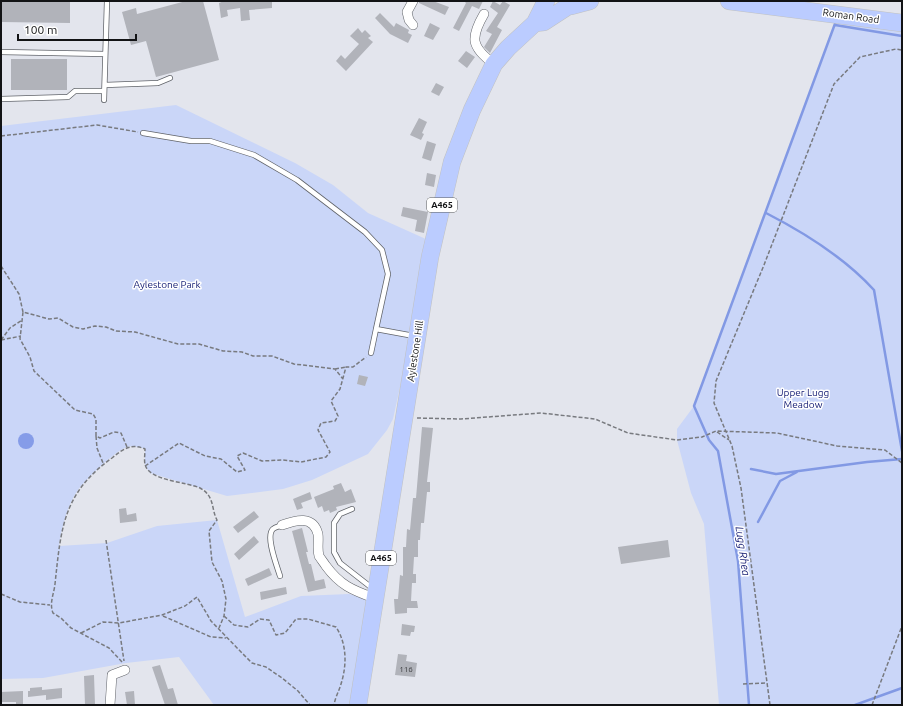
<svg xmlns="http://www.w3.org/2000/svg" width="903" height="706" font-family="Ubuntu,sans-serif">
  <style>
    .green { fill: #cad6f8 }
    .forest { fill: #859ce8 }
    .lines { fill: none; stroke-linecap: round; stroke-linejoin: round }
    .stream { stroke: #8299e4; stroke-width: 2.5 }
    .building { fill: #b1b3ba }
    .lane-casing { stroke: #61646a; stroke-width: 6 }
    .street-casing { stroke: #61646a; stroke-width: 10 }
    .highway-casing { stroke: #c1c2c2; stroke-width: 18 }
    .path { stroke: #787a7f; stroke-width: 1.5; stroke-dasharray: 4 2; stroke-linecap: butt }
    .lane { stroke: #fff; stroke-width: 4.5 }
    .street { stroke: #fff; stroke-width: 9 }
    .highway { stroke: #bcf; stroke-width: 17 }
    .labels { text-anchor: middle; dominant-baseline: central; stroke-width: 3; stroke-linejoin: round; paint-order: stroke }
    .number-label { font-size: 8px; fill: #3a3b3e }
    .shield { fill: #fff; stroke: #595a5b; stroke-width: 1 }
    .shield-label { font-size: 9px; font-weight: bold; fill: #121315 }
    .street-label { font-size: 10px; fill: #121315; stroke: #fff }
    .park-label { font-size: 10px; fill: #182076; stroke: #fff }
    .water-label { font-size: 11px; font-style: italic; fill: #151c72; stroke: #fff }
  </style>
  <rect width="100%" height="100%" fill="#e3e5ed"/>
  <path class="green" d="M837,21L902,29V705H719L704,524L691,493L677,440V429L694,406Z
    M176,105L295,163L333,185L368,213L428,240L402,378L393,419L387,430L368,454L312,480L283,489L227,496L150,473L145,466V449C139,447 132,445 127,447C115,451 85,480 78,490C68,503 61,530 59,546L107,543L157,526L217,520L245,617L301,596L349,594L369,599L353,705H214L179,657L126,663L43,678L1,679V126Z"/>
  <path class="forest" d="M18 441a8 8 0 1 1 16 0a8 8 0 1 1-16 0Z"/>
  <g class="lines">
    <path class="stream" d="M835,25L902,36
      M766,213C805,233 844,257 874,290L902,451
      M751,469L776,474L867,462L902,459
      M758,522L780,481L797,472
      M749,705L738,561L718,451L709,440L694,406L836,21
      M855,705L902,688"/>
  </g>
  <path class="building" d="M1,1H70V23L1,22Z
    M186,1H203L219,60L156,77L146,41L131,45L122,12L136,8L137,14Z
    M224,1H272V8L249,10L250,20L241,21L240,8L227,10L228,16L221,18L219,3Z
    M419,1H433L449,7L445,15L419,3Z
    M464,1H483L479,9L472,6L459,31L453,28L466,3Z
    M493,1L500,5L503,1L510,5L497,27L502,30L490,53L484,47L492,34L486,31L498,13L490,7Z
    M380,13L394,27L396,23L409,30L408,33L412,35L408,43L390,34L375,18Z
    M430,23L440,28L433,40L424,36Z
    M358,28L362,33L365,30L371,36L368,38L373,42L346,71L336,61L341,55L345,59L359,44L350,36Z
    M466,51L475,57L467,68L458,61Z
    M11,59H67V90H11Z
    M436,83L444,87L439,96L431,92Z
    M419,118L427,122L422,133L424,134L421,140L410,135Z
    M427,141L436,144L431,161L422,158Z
    M427,173L436,175L434,187L425,185Z
    M403,207L428,212L424,233L415,231L417,220L401,216Z
    M359,375L368,377L365,386L357,384Z
    M422,427L433,428L427,482H430V492H427L424,523H421L420,540H418V557H414L413,574H416V583H412L411,601H417L418,608H407V613L395,614L394,599H398L400,575L403,576V547H406L407,529L410,530L413,498H416Z
    M341,483L345,492L351,489L356,502L336,507L337,510L330,513L329,510L324,512L322,506L318,508L314,497L334,489L333,486Z
    M310,492L312,499L301,503L303,508L297,510L293,499Z
    M126,508L127,515L136,513L137,521L120,523L119,509Z
    M254,511L259,517L238,533L233,527Z
    M302,528L308,552H306L309,564H311L315,581L324,579L326,588L308,592L292,531Z
    M254,536L259,542L239,560L234,554Z
    M668,540L670,557L621,564L618,547Z
    M269,568L272,575L248,586L245,579Z
    M286,587L287,594L261,600L260,592Z
    M402,624L415,626L414,632H411L410,636L401,635Z
    M398,654L407,655L406,661L417,663L415,677L395,675Z
    M160,665L168,689L173,688L178,705H165L152,667Z
    M94,675L95,705H85L84,676Z
    M42,687V690L62,688V698L46,700V695L28,697V691H30V688Z
    M23,691V705H16V702H1V692Z
    M134,691L135,705H127L125,692Z"/>
  <g class="lines">
    <defs>
      <path id="lane" d="M1,52L105,54
        M105,85L158,83L170,78
        M1,99L68,97L75,91H104
        M104,100L107,1
        M143,133L191,141H210L254,155L297,180L365,232L382,250L388,274L376,329L414,336
        M371,353L376,329
        M352,509L340,514L334,523V552L340,563L372,588
        M280,576C277,566 265,536 273,529C275,527 280,526 282,525"/>
      <path id="street" d="M413,1L407,12L409,20L413,25
        M484,14C470,38 471,47 494,64
        M282,525C296,520 313,515 318,534C319,541 317,549 319,556C321,559 324,563 326,566C340,585 352,590 374,598
        M110,705L112,675L125,670"/>
      <path id="highway" d="M729,1L902,23
        M571,6L590,1
        M535,23L544,22L567,7
        M358,705L430,257L452,162L472,110L494,64L508,48L535,23L546,1"/>
    </defs>
    <use href="#lane" class="lane-casing"/>
    <use href="#street" class="street-casing"/>
    <use href="#highway" class="highway-casing"/>
    <path class="path" d="M1,136L97,125L138,132
      M1,266L19,294L23,312
      M1,340L10,328L22,320
      M1,340L21,336
      M335,369L346,367
      M417,418L461,419L541,413L595,419L628,433L677,440L702,437L716,431L777,433L837,446L885,450L902,463
      M717,432L729,440
      M96,436L97,448L103,463
      M127,447L121,433L114,432L100,438L96,436V419L93,414L75,410L34,371L30,357L20,339L23,312L49,319L58,318L73,327L83,329L95,326L106,327L116,331L135,332L178,344H199L223,351L242,352L253,356H272L294,364L335,369L343,379
      M145,466L179,443L205,456L221,459L237,472L245,470L237,456L243,453L262,461L283,460L301,462L326,457L330,452L318,430L321,423L335,421L338,416L331,401L340,389L346,367H353L366,357
      M106,540L124,661
      M1,594L20,602L50,605
      M163,616L211,637L226,638
      M224,616L234,625L248,627L260,619L269,620L276,635L285,633L296,619H308L336,627C347,644 347,665 341,684C339,691 335,698 334,705
      M81,633L103,622L119,623L162,615L185,606L197,597L211,621L242,653L252,663L266,667L282,678L298,691L310,705
      M122,662L109,648L71,628L61,618L53,613C49,603 54,594 55,584C61,528 63,493 112,458C123,449 131,443 145,449C145,454 144,460 145,464C148,481 188,482 200,488C215,496 211,509 217,520L209,531L212,562L222,581L226,599L224,616L219,628
      M743,684L767,683
      M770,705L741,488L732,446L714,403L716,381L764,265L834,84L860,57L896,49L902,50
      M872,705L902,626"/>
    <use href="#lane" class="lane"/>
    <use href="#street" class="street"/>
    <use href="#highway" class="highway"/>
  </g>
  <g class="labels">
    <g class="number-label">
      <text x="406" y="669">116</text>
    </g>
    <g class="shield">
      <rect x="427" y="198" width="30" height="14" rx="3"/>
      <rect x="366" y="551" width="30" height="14" rx="3"/>
    </g>
    <g class="shield-label">
      <text x="442" y="205">A465</text>
      <text x="381" y="558">A465</text>
    </g>
    <g class="street-label">
      <text transform="translate(851 16) rotate(8)">Roman Road</text>
      <text transform="translate(415 351) rotate(-81)">Aylestone Hill</text>
    </g>
    <g class="park-label">
      <text x="167" y="284">Aylestone Park</text>
      <text x="803" y="392">Upper Lugg<tspan x="803" dy="12">Meadow</tspan></text>
    </g>
    <g class="water-label">
      <text transform="translate(743 551) rotate(82)">Lugg Rhea</text>
    </g>
  </g>
  <rect width="903" height="706" fill="none" stroke="#121315" stroke-width="4"/>
  <path d="M18 34v6h118v-6" fill="none" stroke="#121315" stroke-width="2"/>
  <text x="24" y="34" font-size="12" fill="#121315" stroke="#ffffff" stroke-width="3" paint-order="stroke">100 m</text>
</svg>
